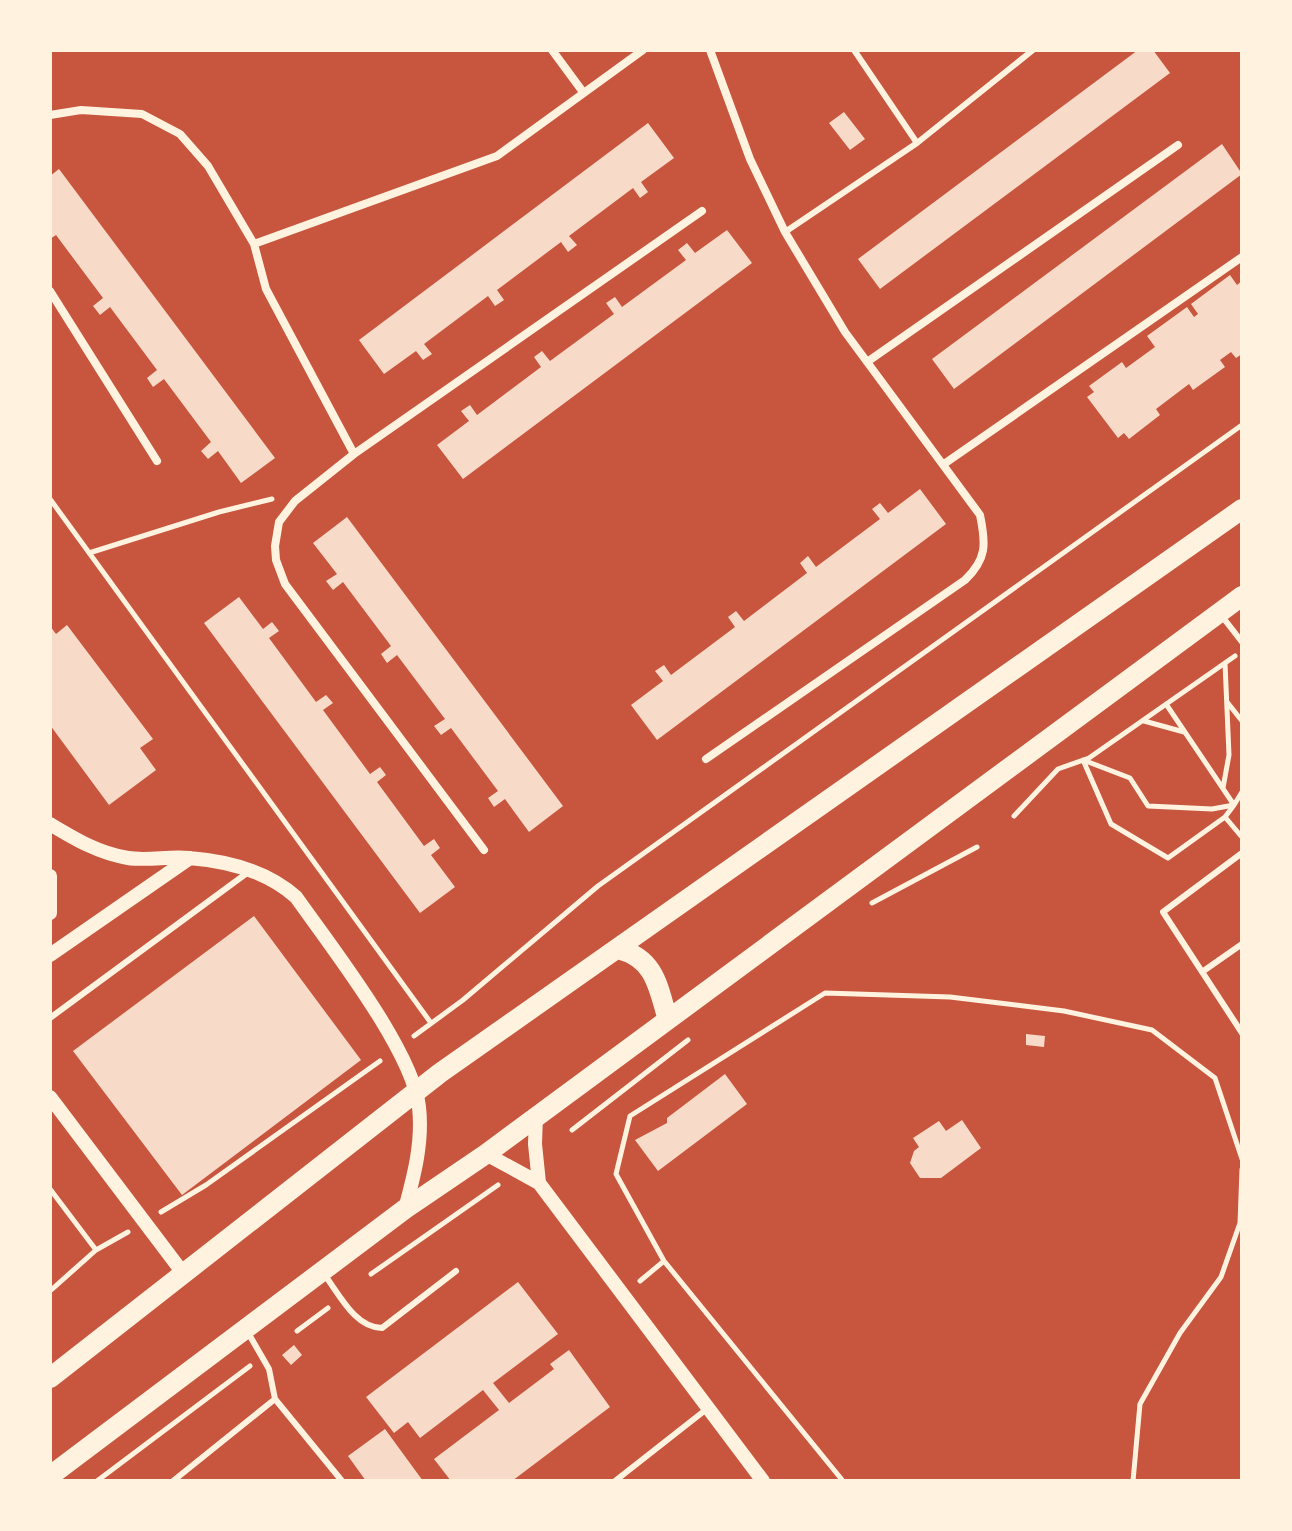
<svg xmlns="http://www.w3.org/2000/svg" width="1292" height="1531" font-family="'Work Sans',sans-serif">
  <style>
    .building { fill: #f7dbc8 }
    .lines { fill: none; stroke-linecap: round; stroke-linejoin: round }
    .path { stroke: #fff3e0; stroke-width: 5 }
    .service { stroke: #fff3e0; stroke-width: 6 }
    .minor { stroke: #fff3e0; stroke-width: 8 }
    .tertiary { stroke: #fff3e0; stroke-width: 14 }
    .primary { stroke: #fff3e0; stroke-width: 20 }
  </style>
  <rect width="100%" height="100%" fill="#c8553d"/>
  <path class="building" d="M1138,50H1153L1170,73L880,289L858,259Z
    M844,112L865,139L850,150L829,123Z
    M648,123L674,158L641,182L648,192L640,198L633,188L569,236L577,245L568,252L561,242L497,290L504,300L495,306L488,296L424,344L432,354L423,360L416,351L384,374L359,340Z
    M1222,144L1242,174L954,389L932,359Z
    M59,169L275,458L241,483L218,451L208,459L201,451L211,442L164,379L153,387L147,378L157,370L110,307L100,315L93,306L103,298L56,235L50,239V176Z
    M727,230L752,263L463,479L437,445L469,421L461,411L470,405L477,415L541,367L534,357L542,351L550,361L614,314L606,303L615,297L622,307L686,260L678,250L687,243L695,253Z
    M1230,275L1237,285L1242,281V354L1236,358L1231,352L1220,360L1225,367L1193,390L1189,384L1156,409L1160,415L1129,439L1124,433L1118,438L1087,397L1094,392L1089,386L1122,362L1126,368L1155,347L1147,336L1187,307L1194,317L1198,314L1191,304Z
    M920,489L946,524L657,740L631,705L663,681L655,671L664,665L671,675L735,627L728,617L736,611L744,621L807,573L800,563L808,556L816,567L880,519L872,509L880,503L888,513Z
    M347,517L563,806L529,832L505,799L494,807L488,798L498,791L451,728L441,735L434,726L445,719L397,655L387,663L381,654L391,646L343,582L333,590L326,581L337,574L313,543Z
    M239,597L263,629L272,622L279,631L269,638L316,702L326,695L333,703L323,710L370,774L380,767L386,775L377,782L424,846L434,839L440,848L431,855L455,887L420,913L204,623Z
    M67,625L153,739L140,748L156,770L109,805L50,725V626L56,634Z
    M254,916L361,1060L182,1195L73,1051Z
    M1026,1034L1045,1036L1044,1047L1026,1045Z
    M725,1074L747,1104L658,1171L635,1140L667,1123V1118Z
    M962,1120L981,1148L941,1178H920L910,1163L914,1151L919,1147L913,1138L939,1121L946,1131Z
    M518,1282L558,1334L493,1383L509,1403L554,1369L550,1364L569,1350L610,1407L512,1481H451L434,1459L499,1410L483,1390L420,1438L408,1422L394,1433L366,1397Z
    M294,1345L302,1355L291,1365L282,1355Z
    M385,1429L423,1481H366L348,1456Z"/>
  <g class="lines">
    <path class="path" d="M50,499L431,1023
      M89,553L219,512L272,499
      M1227,702L1242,721
      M1166,704L1234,805L1225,817L1241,836
      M1144,721L1184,732
      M1083,760L1111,824L1168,858L1225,817
      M1083,760L1130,778L1148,806L1212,809L1234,805L1242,792
      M1223,788L1229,755L1225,663
      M1014,816L1058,769L1089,758L1235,656
      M872,903L977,847
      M414,1036L463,1000L598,886L1242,425
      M572,1130L688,1040
      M50,1189L96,1250
      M161,1212L206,1185L380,1061
      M371,1274L498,1185
      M640,1281L664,1261
      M50,1291L96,1250L128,1232
      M297,1331L328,1308
      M97,1481L250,1366
      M843,1481L664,1261L616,1174L630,1116L825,993L950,997L1064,1011L1152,1030L1215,1078L1242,1159
      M1133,1481L1140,1404L1180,1333L1221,1277L1240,1223L1242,1169"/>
    <path class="service" d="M854,50L917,143
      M785,232L917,143L1033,50
      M1221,615L1242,642
      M1242,853L1163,912L1242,1033
      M1202,972L1242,944
      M50,1018L247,873
      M324,1274C339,1294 355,1328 382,1328L456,1271
      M247,1331L269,1369L275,1399L342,1481
      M173,1481L275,1399
      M615,1481L708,1408"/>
    <path class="minor" d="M552,50L583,92
      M50,115L81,110L142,114L180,134L208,166L254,244L266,289L354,454
      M254,244L497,156L643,50
      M50,291L157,461
      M867,362L1178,145
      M944,464L1242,257
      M706,759L965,580C987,559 986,544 980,515L845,332L785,232L750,159L710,50
      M484,850L285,584L276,560L275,546L279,522L295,501L354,454L702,211"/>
    <path class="tertiary" d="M50,824C75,839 98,853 128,858C148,861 169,856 189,858C228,861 267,871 296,897C330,945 413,1051 419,1107C423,1142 414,1176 405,1209
      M50,876V913
      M50,955L190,858
      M50,1097L183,1273
      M536,1115L535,1144L539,1183
      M486,1154L539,1183L763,1481"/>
    <path class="primary" d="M618,949C654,958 658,985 667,1017
      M50,1378L440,1073L1242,509
      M50,1476L405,1209L486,1154L1242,596"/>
  </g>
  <rect width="1292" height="1531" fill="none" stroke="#fff3e0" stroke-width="104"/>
</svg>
